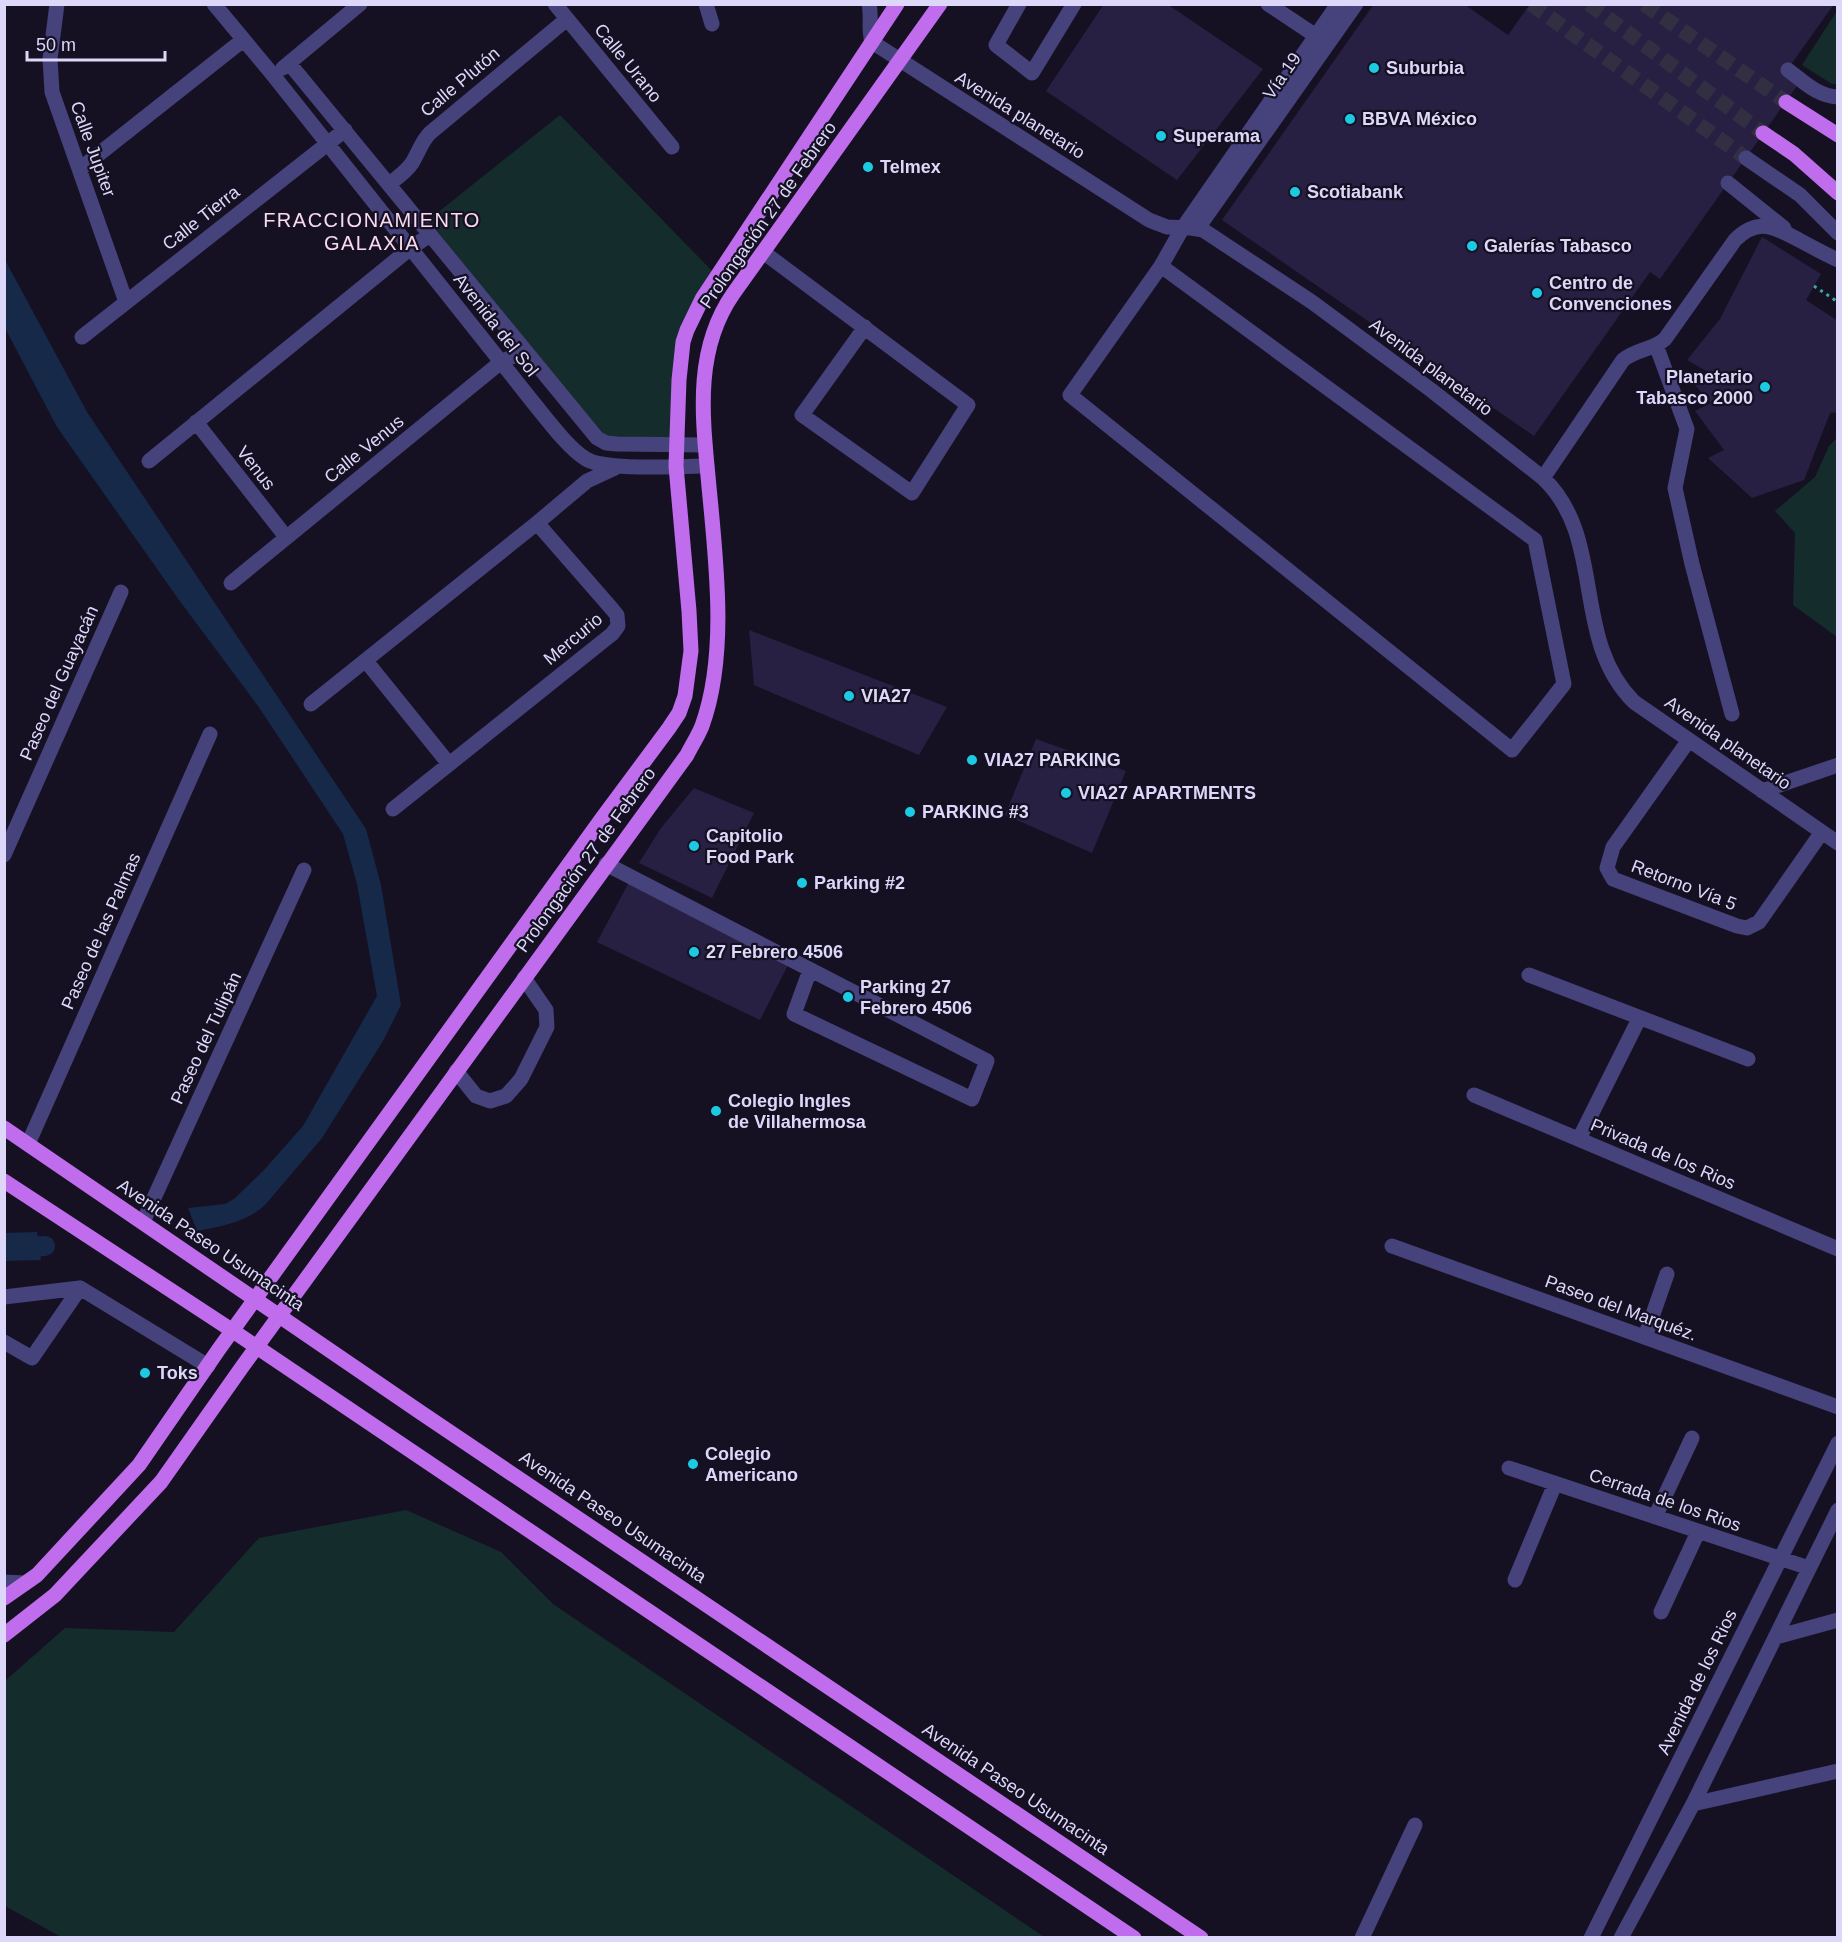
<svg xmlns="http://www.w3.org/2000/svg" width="1842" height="1942" font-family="Helvetica,sans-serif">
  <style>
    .green { fill: #152c2c }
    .water { fill: #162948 }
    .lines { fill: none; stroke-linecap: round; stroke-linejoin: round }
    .canal { stroke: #162948; stroke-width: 20 }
    .building { fill: #272042 }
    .minor-tunnel { stroke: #332f43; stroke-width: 15; stroke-dasharray: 15 8; stroke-linecap: butt }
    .major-tunnel { stroke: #332f43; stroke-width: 15; stroke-dasharray: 15 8; stroke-linecap: butt }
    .path { stroke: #3ea9a4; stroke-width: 3; stroke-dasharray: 3 4.5; stroke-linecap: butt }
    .minor { stroke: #45427c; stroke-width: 15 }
    .major { stroke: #bf6ced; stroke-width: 15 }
    .poi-dot { fill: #1ccbe3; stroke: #151123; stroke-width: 2 }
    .labels { text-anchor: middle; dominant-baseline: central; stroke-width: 4.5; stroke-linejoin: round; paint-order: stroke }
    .street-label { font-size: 18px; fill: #ddd8fa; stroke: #151123 }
    .poi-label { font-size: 18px; font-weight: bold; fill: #ddd8fa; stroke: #151123; text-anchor: start }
    .neighbourhood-label { font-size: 20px; letter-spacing: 1.5px; fill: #fadaee; stroke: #151123 }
  </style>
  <rect width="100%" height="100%" fill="#151123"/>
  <path class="green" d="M1837,11V84H1832L1802,65Z
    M560,115L717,276L694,313L677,444L606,443L422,225Z
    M1837,438V637L1793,605L1795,533L1775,511L1815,477L1829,446Z
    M406,1510L501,1552L553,1604L1044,1937L63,1938L5,1906V1681L65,1628L174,1632L259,1538Z"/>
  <path class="water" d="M4,258L87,412L366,829L381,885L401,1005L383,1041L322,1138L265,1205C246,1222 222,1226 197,1231L188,1208L225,1204L234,1199L264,1170L303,1126L377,996L357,884L343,834L258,706L179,600L57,427L5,328Z
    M37,1232L41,1260L5,1261V1233Z"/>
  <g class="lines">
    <path class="canal" d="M4,1248L45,1246"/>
  </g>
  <path class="building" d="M1104,4H1167L1263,69L1177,180L1046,91Z
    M1374,4H1464L1508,35L1530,4H1834L1785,73L1799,83L1660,279L1650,272L1534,436L1222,220Z
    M1762,237L1821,274L1806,300L1838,321V412L1830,413L1804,480L1752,498L1708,458L1724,450L1695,411L1711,403L1691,381L1708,372L1687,360L1720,319Z
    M749,630L947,707L919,755L754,685Z
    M1036,739L1126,771L1092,853L1005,815Z
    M694,788L754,813L712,898L639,863L661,828Z
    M632,880L790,961L760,1020L597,942L628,884Z"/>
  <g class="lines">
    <path class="minor-tunnel" d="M1531,4L1746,158"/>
    <path class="major-tunnel" d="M1589,4L1763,133
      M1644,4L1786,102"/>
    <path class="path" d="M1814,286L1838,302"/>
    <path class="minor" d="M57,4L50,59L52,92L126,302
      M214,4L273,75L532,401C546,418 568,448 586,459C605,471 681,466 707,466
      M555,4L672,147
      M706,4L712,24
      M869,4C872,17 868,30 872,42L1149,220L1167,227L1191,228L1203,230L1312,302L1431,390L1543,478C1607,539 1570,638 1634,702L1838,843
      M1019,4L996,45L1032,73L1074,4
      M1268,4L1316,36
      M289,63L597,438L606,443L617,444L705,445
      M283,68L360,4
      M1788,70C1803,81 1817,96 1838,97
      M1746,158L1800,195L1838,233
      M80,169L243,40
      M1728,183L1784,228
      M389,184C397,178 406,172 412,163C419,152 421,142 430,133L567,19
      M1198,228L1356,4
      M763,252L968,405L912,493L802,415L865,327
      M1161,266L1535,540L1564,684L1512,750L1070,395L1161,266L1182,229L1338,4
      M82,337L345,130
      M1656,345L1687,429L1675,488L1692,564L1732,714
      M196,422L286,537
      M149,461L412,247L430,235
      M1543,478L1623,360C1636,349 1653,350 1665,339L1735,240C1758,217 1775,227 1799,240C1812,247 1825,254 1838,260
      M231,583L501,362L524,351
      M366,661L449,764
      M311,704L537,523L587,481L615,468
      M1689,740L1613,847L1607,868L1613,879L1737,926L1747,928L1759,922L1822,832
      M1762,791L1838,765
      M393,809L612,634L618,626L617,615L612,609L537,523
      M4,855L121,592
      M606,864L987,1061L972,1099L794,1014L810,970
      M1529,975L1748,1059
      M456,1071L476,1096L490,1101L506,1096L521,1079L547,1027L546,1010L524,978
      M1474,1095L1838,1249
      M1579,1139L1639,1019
      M28,1144L210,734
      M143,1222L304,870
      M1392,1246L1838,1407
      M4,1297L80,1288L208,1366
      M1645,1337L1667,1274
      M4,1342L32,1358L80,1288
      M1509,1468L1809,1568
      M1655,1517L1692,1438
      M1515,1580L1555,1484
      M4,1582L24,1583
      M1661,1612L1698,1532
      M1776,1637L1838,1620
      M1693,1804L1838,1771
      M1362,1938L1415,1825
      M1591,1938L1838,1443
      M1621,1938L1693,1804L1838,1510"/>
    <path class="major" d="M1786,102L1838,135
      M1763,133L1794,154L1838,193
      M4,1128L420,1412L1201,1938
      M4,1181L233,1331L1134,1938
      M4,1598L37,1575L139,1465L219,1349L603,817L669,728L679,713L685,696L691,651L689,611L676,466L679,380L683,342L687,330L702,299L897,4
      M4,1635L55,1595L161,1482L242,1367L687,755C692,745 698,736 702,726C729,652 715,554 708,476C702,413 695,349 733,294L940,4"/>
  </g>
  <g class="poi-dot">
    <circle cx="1374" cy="68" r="6"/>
    <circle cx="1350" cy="119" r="6"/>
    <circle cx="1161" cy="136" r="6"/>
    <circle cx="868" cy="167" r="6"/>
    <circle cx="1295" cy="192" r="6"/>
    <circle cx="1472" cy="246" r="6"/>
    <circle cx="1537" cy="293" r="6"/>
    <circle cx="1765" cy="387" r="6"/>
    <circle cx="849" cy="696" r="6"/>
    <circle cx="972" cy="760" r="6"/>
    <circle cx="1066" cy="793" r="6"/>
    <circle cx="910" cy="812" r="6"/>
    <circle cx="694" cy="846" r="6"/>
    <circle cx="802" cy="883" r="6"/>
    <circle cx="694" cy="952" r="6"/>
    <circle cx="848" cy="997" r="6"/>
    <circle cx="716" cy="1111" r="6"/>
    <circle cx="145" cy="1373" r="6"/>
    <circle cx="693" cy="1464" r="6"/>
  </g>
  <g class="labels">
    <g class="street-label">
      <text transform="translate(628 63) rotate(51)">Calle Urano</text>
      <text transform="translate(1282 76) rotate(-55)">Vía 19</text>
      <text transform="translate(460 82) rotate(-40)">Calle Plutón</text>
      <text transform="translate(1020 115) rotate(32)">Avenida planetario</text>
      <text transform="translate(93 149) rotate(70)">Calle Jupiter</text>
      <text transform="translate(768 215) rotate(-55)">Prolongación 27 de Febrero</text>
      <text transform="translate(201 218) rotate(-38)">Calle Tierra</text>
      <text transform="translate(496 325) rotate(52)">Avenida del Sol</text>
      <text transform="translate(1431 367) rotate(37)">Avenida planetario</text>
      <text transform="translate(364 449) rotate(-39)">Calle Venus</text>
      <text transform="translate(256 468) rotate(52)">Venus</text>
      <text transform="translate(573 639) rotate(-40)">Mercurio</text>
      <text transform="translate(59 683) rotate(-66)">Paseo del Guayacán</text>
      <text transform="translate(1728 743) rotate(35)">Avenida planetario</text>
      <text transform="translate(586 860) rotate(-54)">Prolongación 27 de Febrero</text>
      <text transform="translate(1684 885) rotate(21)">Retorno Vía 5</text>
      <text transform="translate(101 931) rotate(-66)">Paseo de las Palmas</text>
      <text transform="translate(206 1038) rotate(-65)">Paseo del Tulipán</text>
      <text transform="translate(1663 1154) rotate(23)">Privada de los Rios</text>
      <text transform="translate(211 1245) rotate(34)">Avenida Paseo Usumacinta</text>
      <text transform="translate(1621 1308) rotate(20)">Paseo del Marquéz.</text>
      <text transform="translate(1665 1500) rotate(19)">Cerrada de los Rios</text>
      <text transform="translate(613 1517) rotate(34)">Avenida Paseo Usumacinta</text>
      <text transform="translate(1697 1682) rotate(-64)">Avenida de los Rios</text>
      <text transform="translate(1016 1789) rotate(34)">Avenida Paseo Usumacinta</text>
    </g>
    <g class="poi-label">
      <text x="1386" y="68">Suburbia</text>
      <text x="1362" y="119">BBVA México</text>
      <text x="1173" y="136">Superama</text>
      <text x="880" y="167">Telmex</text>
      <text x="1307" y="192">Scotiabank</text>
      <text x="1484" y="246">Galerías Tabasco</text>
      <text x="1549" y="283">Centro de<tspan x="1549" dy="21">Convenciones</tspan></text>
      <text x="1753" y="377" text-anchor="end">Planetario<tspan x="1753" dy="21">Tabasco 2000</tspan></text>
      <text x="861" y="696">VIA27</text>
      <text x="984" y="760">VIA27 PARKING</text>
      <text x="1078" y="793">VIA27 APARTMENTS</text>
      <text x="922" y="812">PARKING #3</text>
      <text x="706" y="836">Capitolio<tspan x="706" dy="21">Food Park</tspan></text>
      <text x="814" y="883">Parking #2</text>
      <text x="706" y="952">27 Febrero 4506</text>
      <text x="860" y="987">Parking 27<tspan x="860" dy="21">Febrero 4506</tspan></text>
      <text x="728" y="1101">Colegio Ingles<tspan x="728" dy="21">de Villahermosa</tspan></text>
      <text x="157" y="1373">Toks</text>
      <text x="705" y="1454">Colegio<tspan x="705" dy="21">Americano</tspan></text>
    </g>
    <g class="neighbourhood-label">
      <text x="372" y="220">FRACCIONAMIENTO<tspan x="372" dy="23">GALAXIA</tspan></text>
    </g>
  </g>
  <rect width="1842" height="1942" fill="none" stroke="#ddd8fa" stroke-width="12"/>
  <path d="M27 51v9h138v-9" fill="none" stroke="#ddd8fa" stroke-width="3"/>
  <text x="36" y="51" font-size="18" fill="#ddd8fa" stroke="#151123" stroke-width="4.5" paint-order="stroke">50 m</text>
</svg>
